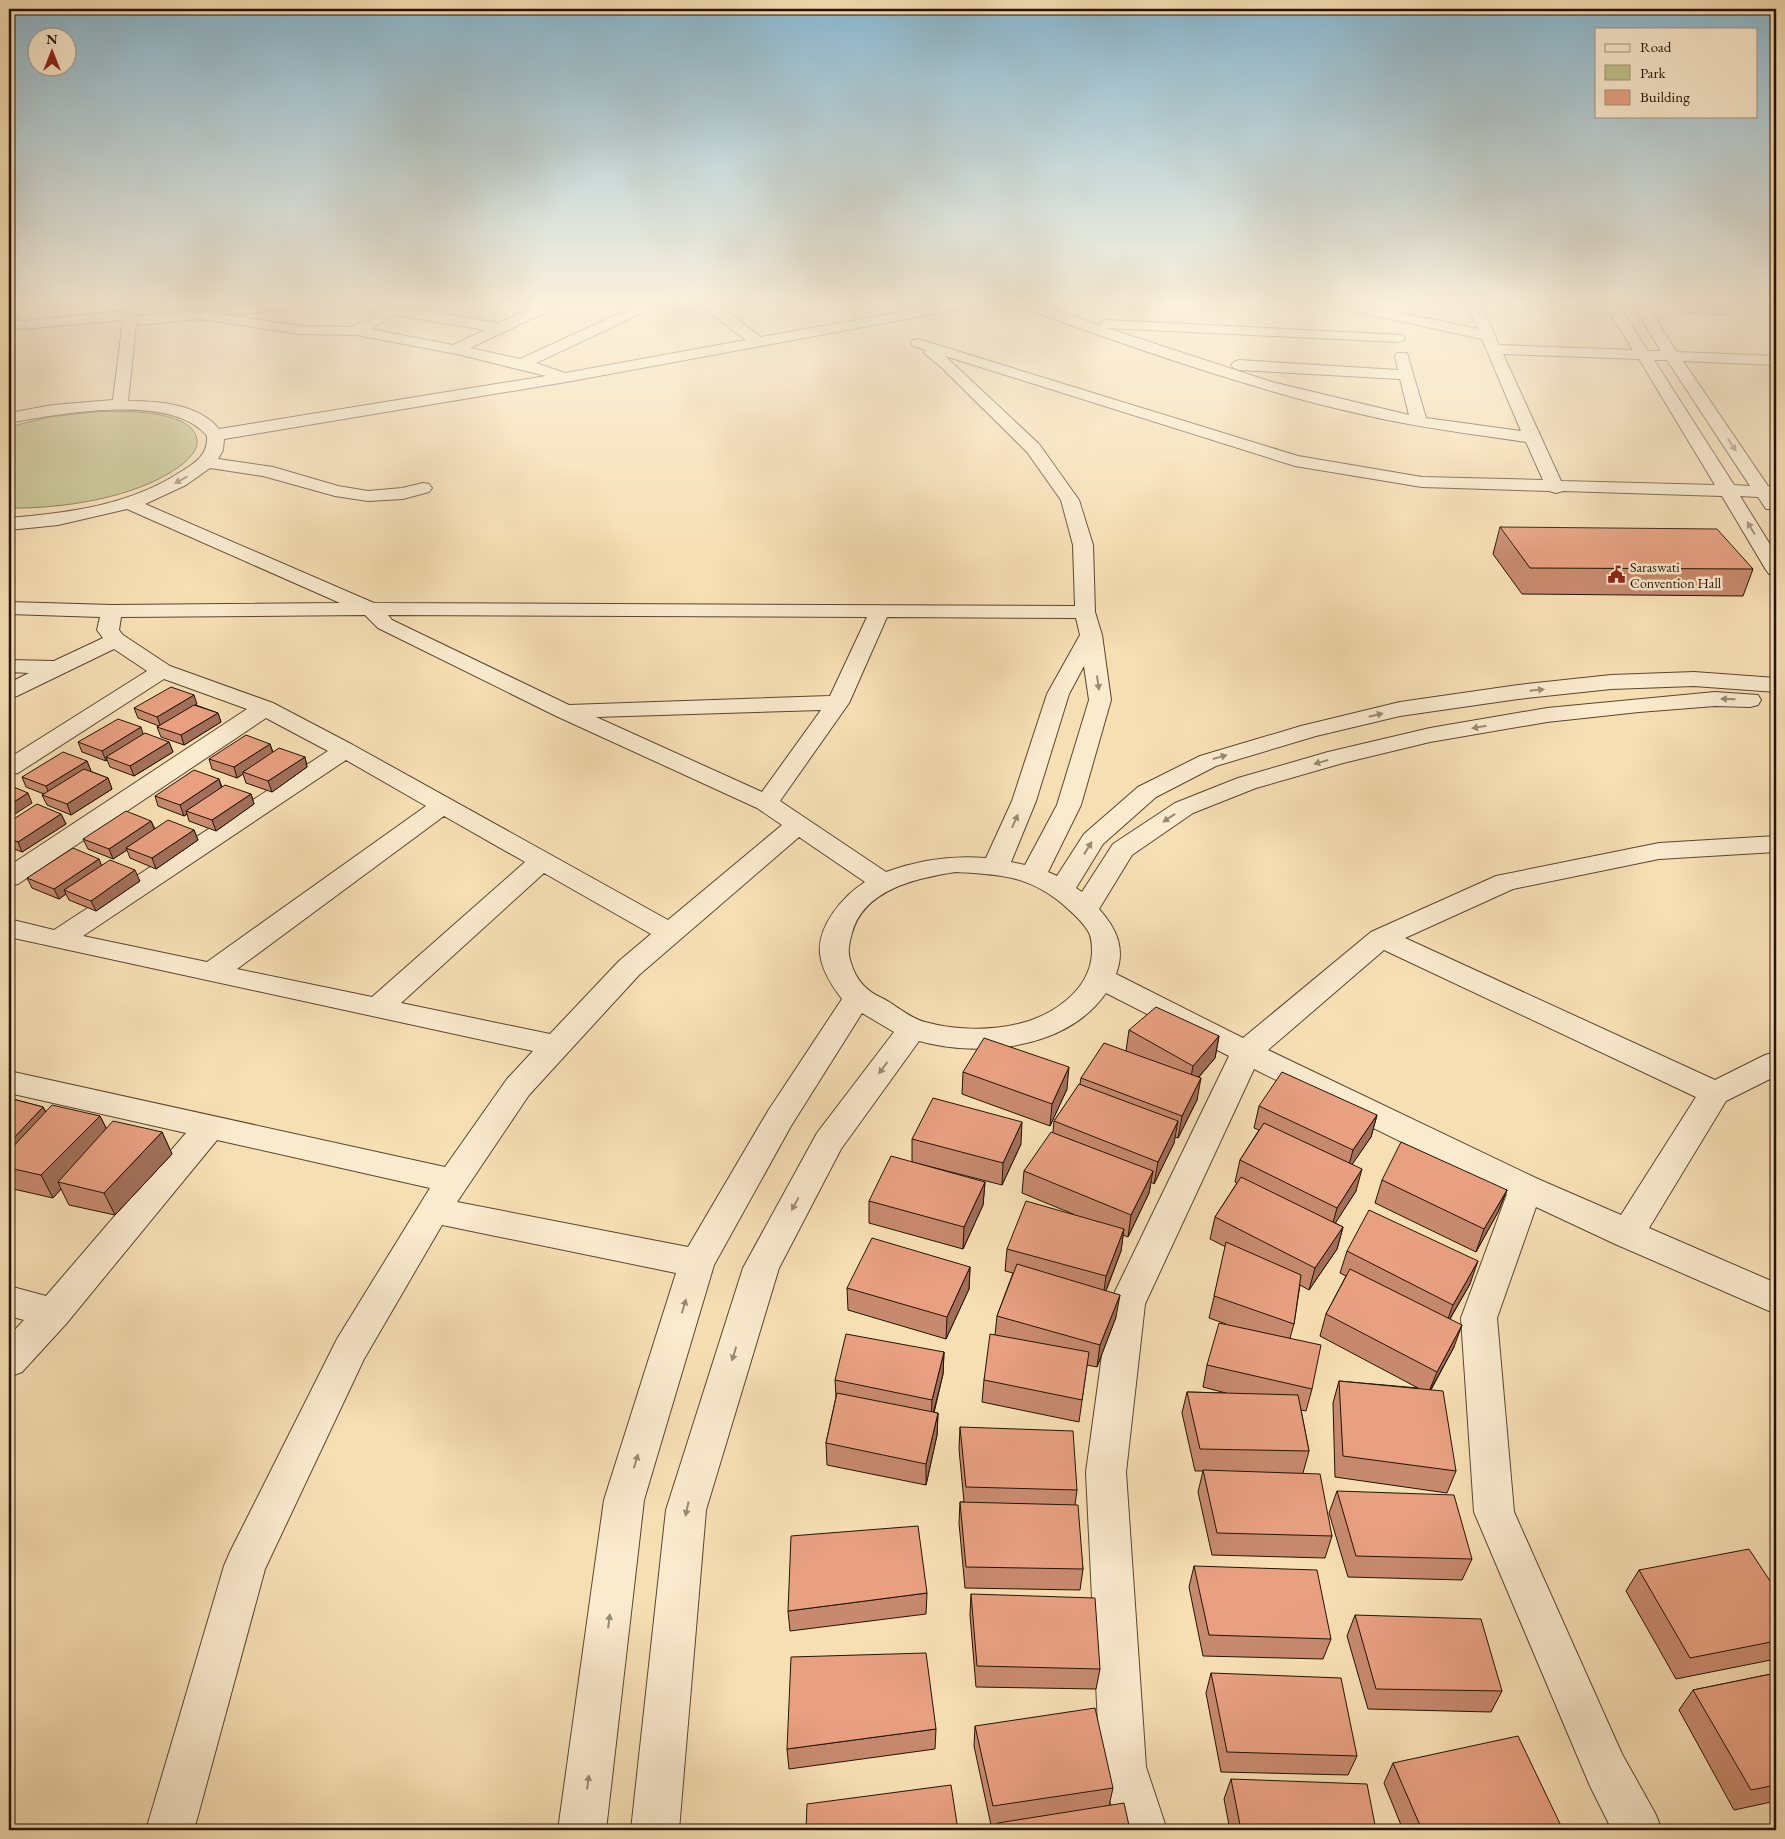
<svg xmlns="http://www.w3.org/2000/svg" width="1785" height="1839" font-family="'EB Garamond',serif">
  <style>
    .green { fill: #c0c18a; stroke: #726a46 }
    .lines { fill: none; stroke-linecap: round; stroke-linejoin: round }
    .minor-casing { stroke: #59462e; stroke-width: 2 }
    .minor { fill: #faeace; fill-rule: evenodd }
    .wall { fill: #c88a6f; stroke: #241301 }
    .shaded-wall { fill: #a2705a; stroke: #241301 }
    .building { fill: #e8a081; stroke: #241301 }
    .oneway { fill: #9a8972 }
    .labels { text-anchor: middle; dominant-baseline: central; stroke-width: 5; stroke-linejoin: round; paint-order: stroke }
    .far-poi-label { font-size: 14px; fill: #241301; stroke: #faeace; text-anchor: start }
  </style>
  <rect width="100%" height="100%" fill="#f7dfb4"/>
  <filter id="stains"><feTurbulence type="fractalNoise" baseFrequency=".004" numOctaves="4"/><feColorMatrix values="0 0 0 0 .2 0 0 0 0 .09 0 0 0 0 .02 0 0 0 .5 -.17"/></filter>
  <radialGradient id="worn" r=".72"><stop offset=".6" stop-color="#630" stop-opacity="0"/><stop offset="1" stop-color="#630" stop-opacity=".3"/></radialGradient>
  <path class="green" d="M93,412C116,411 192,408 197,439C199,450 188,460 180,466C137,498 61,509 9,508V427L49,417Z"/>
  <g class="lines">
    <defs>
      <path id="minor" d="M125,302H139L137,316L201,311L299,326L353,327L379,312L344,306L339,305L337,302H367L499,323L546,302H563L561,305L470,348L520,359L644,302H661L659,305L536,363L565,373L746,340L705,309L700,302H714L761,337L956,302H984L977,306L566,382L224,439L223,450L218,459L273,467L338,486L368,491L402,488L423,483L429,484L432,488L429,492L403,499L368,501L335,496L263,476L210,468L186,485L145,504L374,603L1075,606L1073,545L1061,500L1027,452L941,367L924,353L926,350L913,346L911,343L913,340L918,339L1298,456L1422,477L1543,480L1526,442C1473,434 1421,428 1369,416C1248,389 1131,347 1015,305L1013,302H1032L1101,326L1100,324L1102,321L1107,320L1403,335L1405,338L1403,341L1398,342L1107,328L1272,382L1409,415L1400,379L1239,370L1234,368L1231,365L1234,362L1239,360L1398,370L1395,356L1397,353H1407L1426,418L1521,431L1482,339L1330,306L1323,302H1347L1478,329L1466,302H1480L1499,345L1633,350L1603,302H1617L1648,351H1661L1631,302H1645L1677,352L1776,356V365L1683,361L1768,486L1776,487V509H1766L1758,497L1740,496L1776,554V576L1769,574L1766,570L1722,496L1563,491L1556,493L1549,491L1422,487L1295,466L945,356L1039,444L1079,500L1093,545L1095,612L1102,635L1111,700L1081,805L1048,872L1057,876L1084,834L1138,787L1200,756L1301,726L1400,702L1518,685L1611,675L1694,672L1776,678V692L1694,686L1611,689L1518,699L1400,716L1316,736L1216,766L1156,797L1103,844L1076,888L1082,892L1113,844L1175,803L1238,778L1328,752L1430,728L1547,708L1715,692L1758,695L1761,700L1758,705L1750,707L1715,706L1639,712L1547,722L1430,742L1343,763L1256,788L1193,813L1132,855L1099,909C1116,928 1126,948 1116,974L1243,1038L1371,932L1496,876L1659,843L1776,836V852L1659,859L1513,889L1405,938L1715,1080L1765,1055L1776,1052V1076L1726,1101L1649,1228L1776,1283V1314L1615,1244L1536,1207L1497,1318L1514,1512L1622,1754L1655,1813L1662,1830H1612L1590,1786L1474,1512L1461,1318L1507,1194L1254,1069L1145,1304L1126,1472L1146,1767L1167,1830H1119L1100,1767L1086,1472L1109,1304L1229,1056L1106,993C1067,1049 980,1058 919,1041L841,1149L779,1268L706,1510L679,1830H631L666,1510L743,1268L817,1133L894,1032L862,1013L791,1126L714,1265L644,1500L606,1830H558L604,1500L676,1273L442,1225L364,1359L265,1569L194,1830H146L224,1566L230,1552L337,1339L430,1188L217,1140L66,1324L22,1372L9,1377V1336L24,1320L9,1316V1286L46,1296L186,1133L9,1093V1071L445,1167L507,1079L533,1051L9,937V919L54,930L328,751L266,718L18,884L9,886V866L247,709L164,679L18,773L9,775V758L147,671L114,649L17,696L9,698V683L29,673L9,672V660L54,661L103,638L97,630L100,617L9,614V602L112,605L340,603L127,509L58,525L9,530V518C69,513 131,505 182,471C197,462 208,454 207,436C172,392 57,414 9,423V413L53,405L113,400L123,320L23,329L9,327V319L23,321L124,311ZM395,315L485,330L453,345L370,329ZM201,319L299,334L356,335L457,354L546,376L219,429C199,404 159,401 128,401L136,325ZM1503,354L1639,359L1715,485L1561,481ZM1654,360H1667L1750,486L1734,485ZM365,615L378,628L556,716L757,808L782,825L668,920L353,745L273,703L170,666L123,635L119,630L121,617ZM388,615L867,617L830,696L569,705L392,620ZM887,617L1076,618L1080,635L1047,694L1012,801L986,858C952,855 918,860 886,872L780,801L849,703ZM1084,666L1089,700L1057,805L1025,865L1011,862L1036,801L1069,694ZM821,710L762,792L596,717ZM346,760L426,806L207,962L83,936ZM444,816L525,862L372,997L237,969ZM799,837L865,882C843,896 817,926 820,954C822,971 832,986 842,999L768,1111L688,1247L457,1202L529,1095L639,975ZM956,872C975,873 994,874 1012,878C1033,883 1052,894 1068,909C1075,915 1083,923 1088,931C1092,937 1092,946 1092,953C1090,991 1052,1016 1018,1024C989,1031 954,1030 925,1022C909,1018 896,1005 882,998C866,991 856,980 851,963C847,952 849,944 852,933C864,889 917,878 956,872ZM544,873L651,934L619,961L550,1034L401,1003ZM1384,950L1696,1097L1621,1215L1538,1179L1268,1050Z
        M277,302H314L307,306L234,315L227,311L234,307Z"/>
    </defs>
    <use href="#minor" class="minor-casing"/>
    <use href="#minor" class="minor"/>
  </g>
  <path class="wall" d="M1675,302H1725L1731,308L1728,315L1683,313L1674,303Z
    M1500,527L1753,569L1743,596L1522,594L1493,554Z
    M197,704L196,705L218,713L221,722L184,745L161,737L157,727L159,726L138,718L134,708Z
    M143,734L169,742L173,752L134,776L110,767L107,760L106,761L82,752L78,742Z
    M270,744L273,752L305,757L307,767L272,792L246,783L243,774L237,778L212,769L209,759Z
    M87,761L91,771H90L108,778L112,789L71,815L47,805L42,795L44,794L26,787L22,777Z
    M219,779L222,787L251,794L254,804L216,831L189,821L187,814L184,816L158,806L155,796Z
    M61,814L66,824L22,852L9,847V822Z
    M151,821L155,829L194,830L198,840L156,869L130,858L127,850L113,859L88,849L83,839Z
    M99,859L101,865L140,881L96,911L69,900L66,894L59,899L32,888L27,878Z
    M1129,1030L1219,1036L1215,1058L1199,1077L1197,1100L1178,1138L1175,1137L1174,1143L1154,1184L1151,1182L1149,1193L1128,1237L1123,1235L1121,1251L1106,1291L1116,1317L1097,1367L1087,1365L1079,1422L982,1402L984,1380L995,1335L997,1316L1013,1273L1005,1271L1007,1249L1073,1214L1022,1193L1024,1171L1053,1132L1054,1121L1080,1084L1081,1078L1126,1051Z
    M963,1072L1067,1089L1050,1126L962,1094Z
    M9,1098L43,1107L46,1112L100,1116L106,1128L162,1132L172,1154L115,1215L69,1205L61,1189L53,1198L9,1188Z
    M1259,1106L1377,1115L1371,1137L1352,1164L1356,1191L1335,1223L1343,1227L1337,1249L1309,1290L1300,1285L1294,1324L1290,1338L1312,1389L1306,1411L1301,1410L1309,1451L1303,1473L1332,1536L1325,1558L1212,1555L1198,1492L1203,1471H1195L1182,1413L1187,1392L1226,1393L1203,1387L1207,1365L1226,1324L1209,1318L1226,1247L1210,1239L1215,1217L1237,1183L1235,1182L1240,1160L1259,1130L1254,1128Z
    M912,1139L1021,1144L1002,1185L912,1162Z
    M1382,1180L1507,1190L1498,1212L1476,1252L1375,1203Z
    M985,1182L983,1205L963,1249L869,1223V1201Z
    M1347,1251L1470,1284L1450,1319L1454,1347L1431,1390L1456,1471L1447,1493L1335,1477L1333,1403L1339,1381L1418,1388L1320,1336L1326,1314L1346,1276L1340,1273Z
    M970,1267L969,1289L946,1339L848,1310L847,1288Z
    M944,1352L943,1374L934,1413H938L937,1435L926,1485L827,1465L826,1443L836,1397L835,1380Z
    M960,1427L1077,1490L1075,1505L1083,1569L1080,1590L965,1588L959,1523L960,1502H964L959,1449Z
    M1337,1491L1472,1559L1462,1580L1348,1577L1329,1513Z
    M1194,1566L1331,1639L1323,1659L1203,1656L1189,1587Z
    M1639,1570L1776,1590V1659L1676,1679L1626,1591Z
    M927,1593L926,1614L790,1631L788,1611Z
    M971,1594L1100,1669L1096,1689L976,1687L970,1615Z
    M1355,1615L1502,1691L1491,1712L1368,1709L1347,1636Z
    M1211,1673L1357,1756L1348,1775L1221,1772L1206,1693Z
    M1776,1673V1801L1734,1810L1679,1710L1693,1690Z
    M975,1726L1113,1788L1109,1806L1130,1830H997L998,1824L991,1825L974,1746Z
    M936,1729L935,1749L789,1769L787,1749Z
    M1393,1763L1563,1830H1403L1384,1783Z
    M1231,1779L1376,1830H1230L1224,1799Z"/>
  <path class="shaded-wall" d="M194,695L197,704L161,727L157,717Z
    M218,713L221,722L184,745L181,735Z
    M141,727L144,737L106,757L107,760L106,761L102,751Z
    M169,742L173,752L134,776L130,766Z
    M270,744L273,754L243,772V774L237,778L234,767Z
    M305,757L307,767L272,792L268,781Z
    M87,761L91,771L50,796L46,786Z
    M108,778L112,789L71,815L67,804Z
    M219,779L222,790L186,811L187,814L184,816L180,805Z
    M28,793L32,803L9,818V805Z
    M251,794L254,804L216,831L212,820Z
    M61,814L66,824L22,852L18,842Z
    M151,821L155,831L126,848L127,850L113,859L109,849Z
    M194,830L198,840L156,869L152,858Z
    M99,859L103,869L64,890L66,894L59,899L54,889Z
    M135,870L140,881L96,911L91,901Z
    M1219,1036L1215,1058L1189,1088L1193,1066Z
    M1069,1067L1067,1089L1050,1126L1052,1104Z
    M1201,1078L1197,1100L1178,1138L1182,1116Z
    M43,1107L54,1129L9,1168V1143Z
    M1377,1115L1371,1137L1347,1172L1353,1150Z
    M100,1116L111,1138L58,1182L61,1189L53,1198L41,1175Z
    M1178,1121L1174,1143L1154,1184L1158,1162Z
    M1022,1122L1021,1144L1002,1185L1003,1163Z
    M162,1132L172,1154L115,1215L104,1193Z
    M1362,1169L1356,1191L1331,1230L1337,1208Z
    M1153,1171L1149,1193L1128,1237L1131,1215Z
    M985,1182L983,1205L963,1249L964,1227Z
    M1507,1190L1498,1212L1476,1252L1484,1229Z
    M1343,1227L1337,1249L1309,1290L1315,1268Z
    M1124,1229L1121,1251L1103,1298L1106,1276Z
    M1478,1261L1470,1284L1445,1327L1453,1305Z
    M970,1267L969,1289L946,1339L947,1317Z
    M1120,1295L1116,1317L1097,1367L1100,1345Z
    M1462,1325L1454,1347L1428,1394L1437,1372Z
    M944,1352L943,1374L931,1422L932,1400Z
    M938,1413L937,1435L926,1485V1464Z"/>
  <path class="building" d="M1681,302H1725L1731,308L1686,306Z
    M1500,527L1717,529L1753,569L1530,568Z
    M171,687L194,695L157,717L134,708Z
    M194,705L218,713L181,735L157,727Z
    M118,719L141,727L102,751L78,742Z
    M145,733L169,742L130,766L106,757Z
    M246,735L270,744L234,767L209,759Z
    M279,748L305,757L268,781L243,772Z
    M63,752L87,761L46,786L22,777Z
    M84,769L108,778L67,804L42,795Z
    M194,770L219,779L180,805L155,796Z
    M9,785L28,793L9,805Z
    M225,785L251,794L212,820L186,811Z
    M37,804L61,814L18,842L9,838V822Z
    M126,811L151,821L109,849L83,839Z
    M168,820L194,830L152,858L126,848Z
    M73,848L99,859L54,889L27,878Z
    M110,860L135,870L91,901L64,890Z
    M1156,1007L1219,1036L1193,1066L1129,1030Z
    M984,1038L1069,1067L1052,1104L963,1072Z
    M1104,1043L1201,1078L1182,1116L1081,1078Z
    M1282,1072L1377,1115L1353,1150L1259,1106Z
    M1079,1084L1178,1121L1158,1162L1054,1121Z
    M9,1098L43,1107L9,1143Z
    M933,1098L1022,1122L1003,1163L912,1139Z
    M52,1105L100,1116L41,1175L9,1168V1151Z
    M113,1121L162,1132L104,1193L58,1182Z
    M1264,1123L1362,1169L1337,1208L1240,1160Z
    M1051,1132L1153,1171L1131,1215L1024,1171Z
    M1401,1142L1507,1190L1484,1229L1382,1180Z
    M891,1156L985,1182L964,1227L869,1201Z
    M1241,1177L1343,1227L1315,1268L1215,1217Z
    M1026,1201L1124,1229L1106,1276L1007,1249Z
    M1369,1210L1478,1261L1453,1305L1347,1251Z
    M872,1238L970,1267L947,1317L847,1288Z
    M1226,1242L1301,1275L1294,1324L1214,1296Z
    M1017,1264L1120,1295L1100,1345L997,1316Z
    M1350,1269L1462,1325L1437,1372L1326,1314Z
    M1219,1323L1321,1345L1312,1389L1207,1365Z
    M846,1334L944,1352L932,1400L835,1380Z
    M990,1334L1089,1352L1082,1400L984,1380Z
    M1339,1381L1443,1391L1456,1471L1343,1456Z
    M1187,1392L1298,1395L1309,1451L1200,1449Z
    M837,1393L938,1413L926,1464L826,1443Z
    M960,1427L1073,1431L1077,1490L966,1487Z
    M1203,1470L1320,1474L1332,1536L1217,1533Z
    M1337,1491L1454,1495L1472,1559L1356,1556Z
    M960,1502L1078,1505L1083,1569L966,1567Z
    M918,1526L927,1593L788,1611L791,1536Z
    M1749,1549L1776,1590V1641L1690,1658L1639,1570Z
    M1194,1566L1317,1570L1331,1639L1209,1635Z
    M971,1594L1095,1598L1100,1669L977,1666Z
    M1355,1615L1481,1619L1502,1691L1376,1689Z
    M926,1653L936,1729L787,1749L791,1657Z
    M1211,1673L1341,1678L1357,1756L1227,1752Z
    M1776,1673V1785L1751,1790L1693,1690Z
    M1095,1708L1113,1788L993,1806L975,1726Z
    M1518,1736L1563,1830H1422L1393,1763Z
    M1231,1779L1367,1784L1376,1830H1241Z
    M951,1785L958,1830H806L807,1804Z
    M1124,1803L1130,1830H1000L998,1823Z
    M1776,1825V1830H1756V1829Z"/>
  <defs><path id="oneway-solid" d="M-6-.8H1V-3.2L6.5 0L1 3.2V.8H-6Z" transform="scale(1.25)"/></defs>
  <g class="oneway">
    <use href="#oneway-solid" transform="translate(1732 445) rotate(56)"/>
    <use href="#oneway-solid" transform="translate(181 480) rotate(152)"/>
    <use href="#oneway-solid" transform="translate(1751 528) rotate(-121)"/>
    <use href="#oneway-solid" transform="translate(1098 683) rotate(82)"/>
    <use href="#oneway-solid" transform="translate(1537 690) rotate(-6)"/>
    <use href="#oneway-solid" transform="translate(1728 699) rotate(-179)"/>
    <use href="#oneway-solid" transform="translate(1376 715) rotate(-13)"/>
    <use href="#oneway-solid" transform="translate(1479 727) rotate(170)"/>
    <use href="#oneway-solid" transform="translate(1220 757) rotate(-16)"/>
    <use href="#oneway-solid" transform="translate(1321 762) rotate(164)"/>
    <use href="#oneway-solid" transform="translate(1169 818) rotate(146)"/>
    <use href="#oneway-solid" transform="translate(1015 821) rotate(-66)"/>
    <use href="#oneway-solid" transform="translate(1088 848) rotate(-58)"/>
    <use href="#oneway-solid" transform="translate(883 1068) rotate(126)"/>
    <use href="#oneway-solid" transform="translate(795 1204) rotate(118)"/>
    <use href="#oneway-solid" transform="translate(684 1306) rotate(-73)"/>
    <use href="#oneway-solid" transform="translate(734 1354) rotate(107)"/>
    <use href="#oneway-solid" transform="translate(636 1461) rotate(-73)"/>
    <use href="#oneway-solid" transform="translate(687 1509) rotate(102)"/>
    <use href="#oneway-solid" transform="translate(609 1621) rotate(-83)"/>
    <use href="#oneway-solid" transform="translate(588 1782) rotate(-83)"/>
  </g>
  <linearGradient id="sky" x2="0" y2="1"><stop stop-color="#8ab8d0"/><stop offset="0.54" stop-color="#fbf1dd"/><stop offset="1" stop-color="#fbf1dd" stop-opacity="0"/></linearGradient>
  <rect width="1785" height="559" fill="url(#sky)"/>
  <defs>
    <symbol id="civic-bare" viewBox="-9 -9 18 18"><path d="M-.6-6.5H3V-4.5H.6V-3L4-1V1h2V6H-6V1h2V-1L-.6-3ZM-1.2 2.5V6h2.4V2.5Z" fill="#8f2418" stroke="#faeace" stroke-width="2.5" paint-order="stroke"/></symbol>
  </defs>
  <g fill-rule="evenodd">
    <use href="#civic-bare" x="1604" y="562" width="25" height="25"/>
  </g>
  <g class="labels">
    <g class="far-poi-label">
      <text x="1630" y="567">Saraswati<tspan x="1630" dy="16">Convention Hall</tspan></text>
    </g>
  </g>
  <rect width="1785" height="1839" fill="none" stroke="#f7dfb4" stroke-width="30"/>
  <rect x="10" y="10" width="1765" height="1819" fill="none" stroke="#241301" stroke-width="2.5"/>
  <rect x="15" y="15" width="1755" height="1809" fill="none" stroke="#241301"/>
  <rect x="1595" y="28" width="162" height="90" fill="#faeace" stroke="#a4947c"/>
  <rect x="1605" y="44" width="25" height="8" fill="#faeace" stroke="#a4947c"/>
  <text x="1640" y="52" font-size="15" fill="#241301">Road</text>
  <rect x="1605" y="65" width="25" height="15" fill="#c0c18a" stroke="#a4947c"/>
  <text x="1640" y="78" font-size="15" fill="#241301">Park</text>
  <rect x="1605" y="90" width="25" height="15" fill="#e8a081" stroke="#a4947c"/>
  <text x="1640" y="102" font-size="15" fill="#241301">Building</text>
  <g transform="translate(52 52)"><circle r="24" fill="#faeace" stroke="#a4947c"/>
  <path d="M0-4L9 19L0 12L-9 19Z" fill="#8f2418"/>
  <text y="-8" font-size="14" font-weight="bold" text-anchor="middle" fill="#241301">N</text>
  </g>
  <rect width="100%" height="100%" filter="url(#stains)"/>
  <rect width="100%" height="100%" fill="url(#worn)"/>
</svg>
